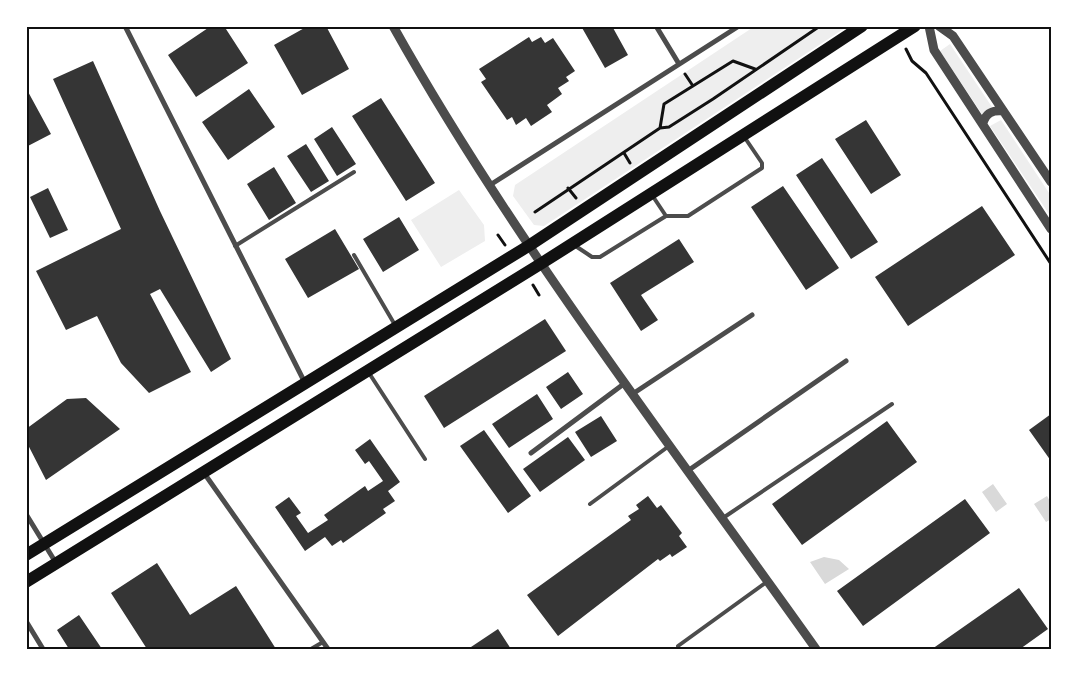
<svg xmlns="http://www.w3.org/2000/svg" width="1077" height="675" font-family="Figtree,sans-serif">
  <style>
    .green { fill: #eee }
    .water { fill: #d9d9d9 }
    .building { fill: #353535 }
    .lines { fill: none; stroke-linecap: round; stroke-linejoin: round }
    .path { stroke: #111; stroke-width: 3 }
    .service { stroke: #4c4c4c; stroke-width: 4 }
    .minor { stroke: #4c4c4c; stroke-width: 5 }
    .tertiary { stroke: #4c4c4c; stroke-width: 9 }
    .primary { stroke: #111; stroke-width: 12 }
    .neatline { fill: none; stroke: #111; stroke-width: 2 }
  </style>
  <rect width="100%" height="100%" fill="#fff"/>
  <path class="green" d="M755,26H848L544,226L534,225L513,196L515,185Z
    M950,44L992,107L982,114L940,51Z
    M1001,120L1051,196V217L990,126Z
    M459,190L484,225L485,241L441,267L411,220Z"/>
  <path class="water" d="M993,484L1007,504L996,512L982,492Z
    M1047,496L1051,503V519L1046,522L1034,504Z
    M824,557L839,560L849,569L825,584L810,562Z"/>
  <path class="building" d="M211,26H224L248,63L196,97L168,55Z
    M308,26H326L349,69L302,95L274,45Z
    M581,26H612L628,55L605,68Z
    M529,37L532,42L541,37L545,43L553,38L575,71L566,77L569,81L558,88L562,94L547,105L552,112L531,126L526,118L516,125L512,117L507,120L481,82L486,79L479,69Z
    M93,61L160,211L231,359L211,372L160,289L150,294L191,372L149,393L121,363L97,316L66,330L36,271L121,229L53,79Z
    M26,88L51,134L26,147Z
    M249,89L275,127L228,160L202,122Z
    M381,98L435,183L406,201L352,116Z
    M866,120L901,175L871,194L835,139Z
    M332,127L356,164L337,176L314,139Z
    M306,144L329,181L311,192L287,156Z
    M822,158L878,242L851,259L796,175Z
    M274,167L296,203L269,220L247,184Z
    M783,186L839,268L806,290L751,207Z
    M48,188L68,230L50,238L30,197Z
    M982,206L1015,255L908,326L875,277Z
    M399,217L419,250L383,272L363,239Z
    M335,229L359,269L308,298L285,259Z
    M679,239L694,262L641,295L658,320L641,331L610,283Z
    M545,319L566,351L444,428L424,396Z
    M568,372L583,394L561,409L546,387Z
    M537,394L553,419L509,448L492,424Z
    M86,398L120,429L46,480L26,441V429L67,399Z
    M1051,414V461L1029,430Z
    M601,416L617,441L591,457L575,432Z
    M887,421L917,462L802,545L772,504Z
    M484,430L531,496L508,513L460,446Z
    M568,437L585,460L540,492L523,469Z
    M370,439L400,482L388,491L395,501L383,509L386,513L343,543L341,540L332,546L325,537L305,551L275,507L289,497L301,513L296,516L308,533L328,520L324,515L365,486L368,491L383,481L369,461L365,464L355,450Z
    M648,496L657,508L661,505L682,533L679,536L687,547L672,557L670,554L660,561L658,559L558,636L527,595L631,520L628,516L639,509L636,505Z
    M965,499L990,533L863,626L837,591Z
    M157,563L190,615L236,586L276,649H147L111,593Z
    M1019,588L1048,629L1020,649H932Z
    M79,615L102,649H69L57,630Z
    M498,629L511,649H468Z"/>
  <g class="lines">
    <path class="path" d="M906,49L912,61L926,73L1051,264
      M685,74L693,86
      M660,128L664,104L733,61L755,69
      M624,153L630,163
      M568,188L576,198
      M535,212L660,128L669,127L713,99L820,26
      M498,235L505,245
      M533,285L539,295"/>
    <path class="service" d="M652,195L666,216
      M574,245L592,257H600L666,216H688L762,168V163L745,138
      M235,246L354,172
      M354,255L395,325
      M369,373L425,459
      M590,504L669,446
      M723,518L892,404
      M678,646L768,581
      M311,649L323,642"/>
    <path class="minor" d="M125,26L305,383
      M656,26L679,64
      M490,185L739,26
      M634,393L752,315
      M531,453L625,383
      M689,470L846,361
      M204,473L328,649
      M26,514L56,563
      M26,621L43,649"/>
    <path class="tertiary" d="M393,26C515,244 672,446 816,649
      M929,26L934,50L1051,229
      M939,26L953,36L1051,182
      M983,123C986,113 992,110 1003,111"/>
    <path class="primary" d="M26,555L530,245L862,26
      M26,582L542,263L915,26"/>
  </g>
  <rect width="1077" height="675" fill="none" stroke="#ffffff" stroke-width="55"/>
  <rect x="28" y="28" width="1022" height="620" class="neatline"/>
</svg>
